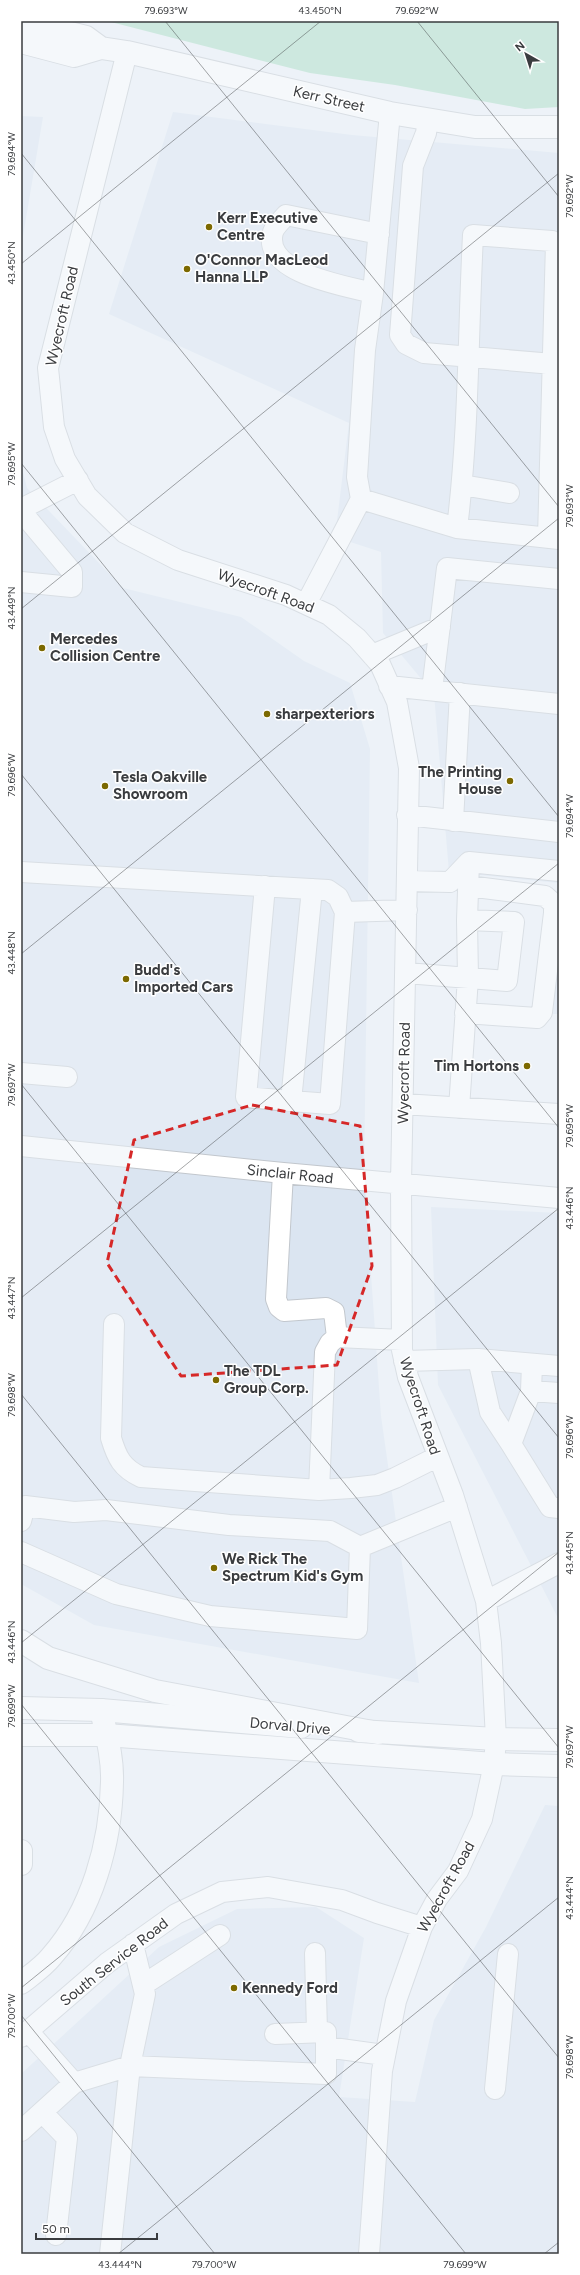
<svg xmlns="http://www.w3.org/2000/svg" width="580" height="2275" font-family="Figtree,sans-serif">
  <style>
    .built { fill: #dbe5f1 }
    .green { fill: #a7dcc1 }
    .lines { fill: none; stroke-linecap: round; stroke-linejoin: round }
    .minor-casing { stroke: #c2c7cd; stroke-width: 22 }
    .major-casing { stroke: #c2c7cd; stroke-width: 24 }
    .highway-casing { stroke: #c2c7cd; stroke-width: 24 }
    .minor { stroke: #fff; stroke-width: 20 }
    .major { stroke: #fff; stroke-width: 22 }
    .highway { stroke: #fff; stroke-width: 22 }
    .marked { fill: none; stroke: #d62828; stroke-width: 3; stroke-dasharray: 8 5; stroke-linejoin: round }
    .ticks { fill: none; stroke: #3a3c3f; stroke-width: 1; stroke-opacity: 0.45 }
    .poi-dot { fill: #7c6900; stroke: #fff; stroke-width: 1.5 }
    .labels { text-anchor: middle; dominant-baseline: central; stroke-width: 3; stroke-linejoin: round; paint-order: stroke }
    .street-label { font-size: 15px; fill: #3a3c3f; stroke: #fff }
    .poi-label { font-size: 15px; font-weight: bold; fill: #3a3c3f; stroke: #fff; text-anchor: start }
    .neatline { fill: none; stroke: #3a3c3f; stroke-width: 1.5 }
    .ticks-label { font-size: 10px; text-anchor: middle; fill: #3a3c3f }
  </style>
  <rect width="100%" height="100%" fill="#edf2f8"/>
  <path class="built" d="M173,112L352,135L559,153V883L449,872L434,694L383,633L381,552L335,537L349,423L109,314Z
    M21,116L43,117L21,248Z
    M21,464L27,488L123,588L241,617L304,661L350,683L370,749L364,1175L381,1416L419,1683L94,1625L21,1584Z
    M559,950V1014H553Z
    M431,1207L559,1213V1620L438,1385Z
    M545,1805L559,1806V2254H21V2074L159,1947L237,1909L316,1907L364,1938L339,2097L415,2102L434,2020L486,1927Z"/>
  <path class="green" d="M107,21H559V107L525,109L395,85L310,73Z"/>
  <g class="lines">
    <defs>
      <path id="minor" d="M127,52L48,368L54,427L65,459L87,496L125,533L178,560L286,595L329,615L357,638L380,664L397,702L409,768L401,1184L402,1350L408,1377L453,1495L486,1601L491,1643L496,1739L494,1764L482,1819L458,1871L437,1899L422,1927L396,2001L382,2071L369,2254
        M428,120L426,133L413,166L400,335L406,344L424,353L553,364
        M373,293C346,286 261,273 273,232C275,226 282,220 286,215L379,234
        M462,485L509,493
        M361,499L457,528L559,539
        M21,509L78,480
        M21,511L72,572V587L21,582
        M457,528C469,431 468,333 473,235L552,241L556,243L548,538
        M306,604L361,499L357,477L365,350L373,293L390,113
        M372,655L440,627
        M389,686L559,704
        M432,690L447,568L559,579
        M407,815L559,832
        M453,821L460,693
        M21,872L328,890L338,897L345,912L407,910
        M407,881L450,882L469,862L559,871
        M265,886L246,1097L291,1101L312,889
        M406,973L507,981L514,922L467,920
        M465,1013L537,1018L542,1012L554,913V904L545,896L468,886
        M21,1073L67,1077
        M291,1101L330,1104L345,912
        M403,1104L559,1114
        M459,1108L468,978L467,920L469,862
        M21,1146L283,1173L559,1198
        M283,1173L276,1299L279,1307L284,1311L326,1308L334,1312L337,1337
        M114,1324L111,1438C117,1458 122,1468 141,1477L319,1490L351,1488L377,1485L395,1478L437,1457
        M478,1359L490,1412L511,1444
        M404,1361L478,1359L559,1366
        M532,1364L531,1391L511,1444L550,1507L559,1508
        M531,1391L559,1393
        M319,1490L325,1352L330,1343L337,1337L402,1340
        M21,1521L25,1506L74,1512L106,1510L229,1525L330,1531L360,1547
        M360,1547L457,1507
        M21,1552L116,1594L210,1616L357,1629L360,1547
        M486,1601L559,1563
        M133,1944L145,1994L130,2066L326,2074V2047
        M315,1953L317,2032
        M143,1985L220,1935
        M275,2034L326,2032V2047L384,2055
        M21,2037L107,1963L176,1914L222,1892L268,1887L342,1900L377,1913L422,1927
        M74,2083L130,2066L110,2254
        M495,2089L508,1954
        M42,2112L67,2138L56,2235
        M21,2131L74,2083L28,2031"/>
      <path id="major" d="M21,21L86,37L101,48
        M21,42L74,56L101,48L127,52L390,113L475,127H559
        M21,1708L101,1710L301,1727
        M359,1731L496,1739L559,1740
        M21,1735H106L494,1764L559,1766"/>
      <path id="highway" d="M21,1641L48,1658L155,1691L378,1733
        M21,1851V1864
        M21,1983C31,1975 43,1967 51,1957C92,1911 111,1843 112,1782C113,1758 106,1733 101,1710"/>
    </defs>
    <use href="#minor" class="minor-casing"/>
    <use href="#major" class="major-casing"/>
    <use href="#highway" class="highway-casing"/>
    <use href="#minor" class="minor"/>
    <use href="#major" class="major"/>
    <use href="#highway" class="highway"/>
  </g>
  <path d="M0 0H580V2275H0ZM252,1105L360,1126L372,1266L337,1365L181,1376L107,1263L134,1140Z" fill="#edf2f8" fill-opacity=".55" fill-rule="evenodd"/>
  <path class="marked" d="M252,1105L360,1126L372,1266L337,1365L181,1376L107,1263L134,1140Z"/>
  <path class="ticks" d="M165,21L559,507M417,21L559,197M21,153L559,817M21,264L321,21M21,463L559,1128M21,609L559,173M21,774L559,1438M21,954L559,518M21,1084L559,1748M21,1298L559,863M21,1394L559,2058M21,1643L559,1208M21,1704L466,2254M21,1988L559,1552M21,2015L215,2254M118,2254L559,1897M544,2254L559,2242"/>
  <g class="poi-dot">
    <circle cx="209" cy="227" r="4"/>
    <circle cx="187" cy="269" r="4"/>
    <circle cx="42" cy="648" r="4"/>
    <circle cx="267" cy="714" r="4"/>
    <circle cx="510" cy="781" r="4"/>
    <circle cx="105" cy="786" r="4"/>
    <circle cx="126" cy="979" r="4"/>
    <circle cx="527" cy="1066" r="4"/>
    <circle cx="216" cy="1380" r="4"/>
    <circle cx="214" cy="1568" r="4"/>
    <circle cx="234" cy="1988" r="4"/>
  </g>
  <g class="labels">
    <g class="street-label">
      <text transform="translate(329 99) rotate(13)">Kerr Street</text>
      <text transform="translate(62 316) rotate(-77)">Wyecroft Road</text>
      <text transform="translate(266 591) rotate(20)">Wyecroft Road</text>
      <text transform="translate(404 1073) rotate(-89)">Wyecroft Road</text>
      <text transform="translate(290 1174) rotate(6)">Sinclair Road</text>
      <text transform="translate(420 1406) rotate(72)">Wyecroft Road</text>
      <text transform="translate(290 1726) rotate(5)">Dorval Drive</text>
      <text transform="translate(446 1887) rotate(-61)">Wyecroft Road</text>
      <text transform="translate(114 1962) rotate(-38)">South Service Road</text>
    </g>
    <g class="poi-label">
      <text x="217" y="218">Kerr Executive<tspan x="217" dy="17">Centre</tspan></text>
      <text x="195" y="260">O'Connor MacLeod<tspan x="195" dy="17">Hanna LLP</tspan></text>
      <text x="50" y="639">Mercedes<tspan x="50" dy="17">Collision Centre</tspan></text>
      <text x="275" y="714">sharpexteriors</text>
      <text x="502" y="772" text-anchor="end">The Printing<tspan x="502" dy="17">House</tspan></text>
      <text x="113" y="777">Tesla Oakville<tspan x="113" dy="17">Showroom</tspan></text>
      <text x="134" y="970">Budd's<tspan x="134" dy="17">Imported Cars</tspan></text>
      <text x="519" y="1066" text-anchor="end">Tim Hortons</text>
      <text x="224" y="1371">The TDL<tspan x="224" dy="17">Group Corp.</tspan></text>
      <text x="222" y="1559">We Rick The<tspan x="222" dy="17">Spectrum Kid's Gym</tspan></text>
      <text x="242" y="1988">Kennedy Ford</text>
    </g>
  </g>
  <rect width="580" height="2275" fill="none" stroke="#ffffff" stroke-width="44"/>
  <g transform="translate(526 54) rotate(321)" stroke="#ffffff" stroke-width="3" paint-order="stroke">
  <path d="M0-3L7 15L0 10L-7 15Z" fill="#3a3c3f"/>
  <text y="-6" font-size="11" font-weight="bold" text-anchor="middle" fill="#3a3c3f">N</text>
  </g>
  <path d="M36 2233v6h121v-6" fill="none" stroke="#3a3c3f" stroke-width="2"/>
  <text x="42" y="2233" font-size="12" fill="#3a3c3f" stroke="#ffffff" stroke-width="3" paint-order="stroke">50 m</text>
  <rect x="22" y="22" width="536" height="2231" class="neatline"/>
  <g class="ticks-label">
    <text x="166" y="14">79.693°W</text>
    <text x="320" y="14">43.450°N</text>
    <text x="417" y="14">79.692°W</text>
    <text transform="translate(11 154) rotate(-90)" y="4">79.694°W</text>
    <text transform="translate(569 196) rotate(-90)" y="4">79.692°W</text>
    <text transform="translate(11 263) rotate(-90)" y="4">43.450°N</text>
    <text transform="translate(11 464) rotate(-90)" y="4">79.695°W</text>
    <text transform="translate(569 506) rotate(-90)" y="4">79.693°W</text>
    <text transform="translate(11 608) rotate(-90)" y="4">43.449°N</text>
    <text transform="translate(11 775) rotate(-90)" y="4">79.696°W</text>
    <text transform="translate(569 816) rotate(-90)" y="4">79.694°W</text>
    <text transform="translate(11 953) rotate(-90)" y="4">43.448°N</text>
    <text transform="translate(11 1085) rotate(-90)" y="4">79.697°W</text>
    <text transform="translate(569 1126) rotate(-90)" y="4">79.695°W</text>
    <text transform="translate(569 1208) rotate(-90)" y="4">43.446°N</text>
    <text transform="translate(11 1298) rotate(-90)" y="4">43.447°N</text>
    <text transform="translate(11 1395) rotate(-90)" y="4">79.698°W</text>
    <text transform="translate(569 1437) rotate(-90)" y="4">79.696°W</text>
    <text transform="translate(569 1553) rotate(-90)" y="4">43.445°N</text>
    <text transform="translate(11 1642) rotate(-90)" y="4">43.446°N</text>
    <text transform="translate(11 1706) rotate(-90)" y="4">79.699°W</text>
    <text transform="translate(569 1747) rotate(-90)" y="4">79.697°W</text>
    <text transform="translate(569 1898) rotate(-90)" y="4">43.444°N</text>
    <text transform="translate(11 2016) rotate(-90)" y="4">79.700°W</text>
    <text transform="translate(569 2057) rotate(-90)" y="4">79.698°W</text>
    <text x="120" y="2268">43.444°N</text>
    <text x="214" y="2268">79.700°W</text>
    <text x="465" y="2268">79.699°W</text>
  </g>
</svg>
